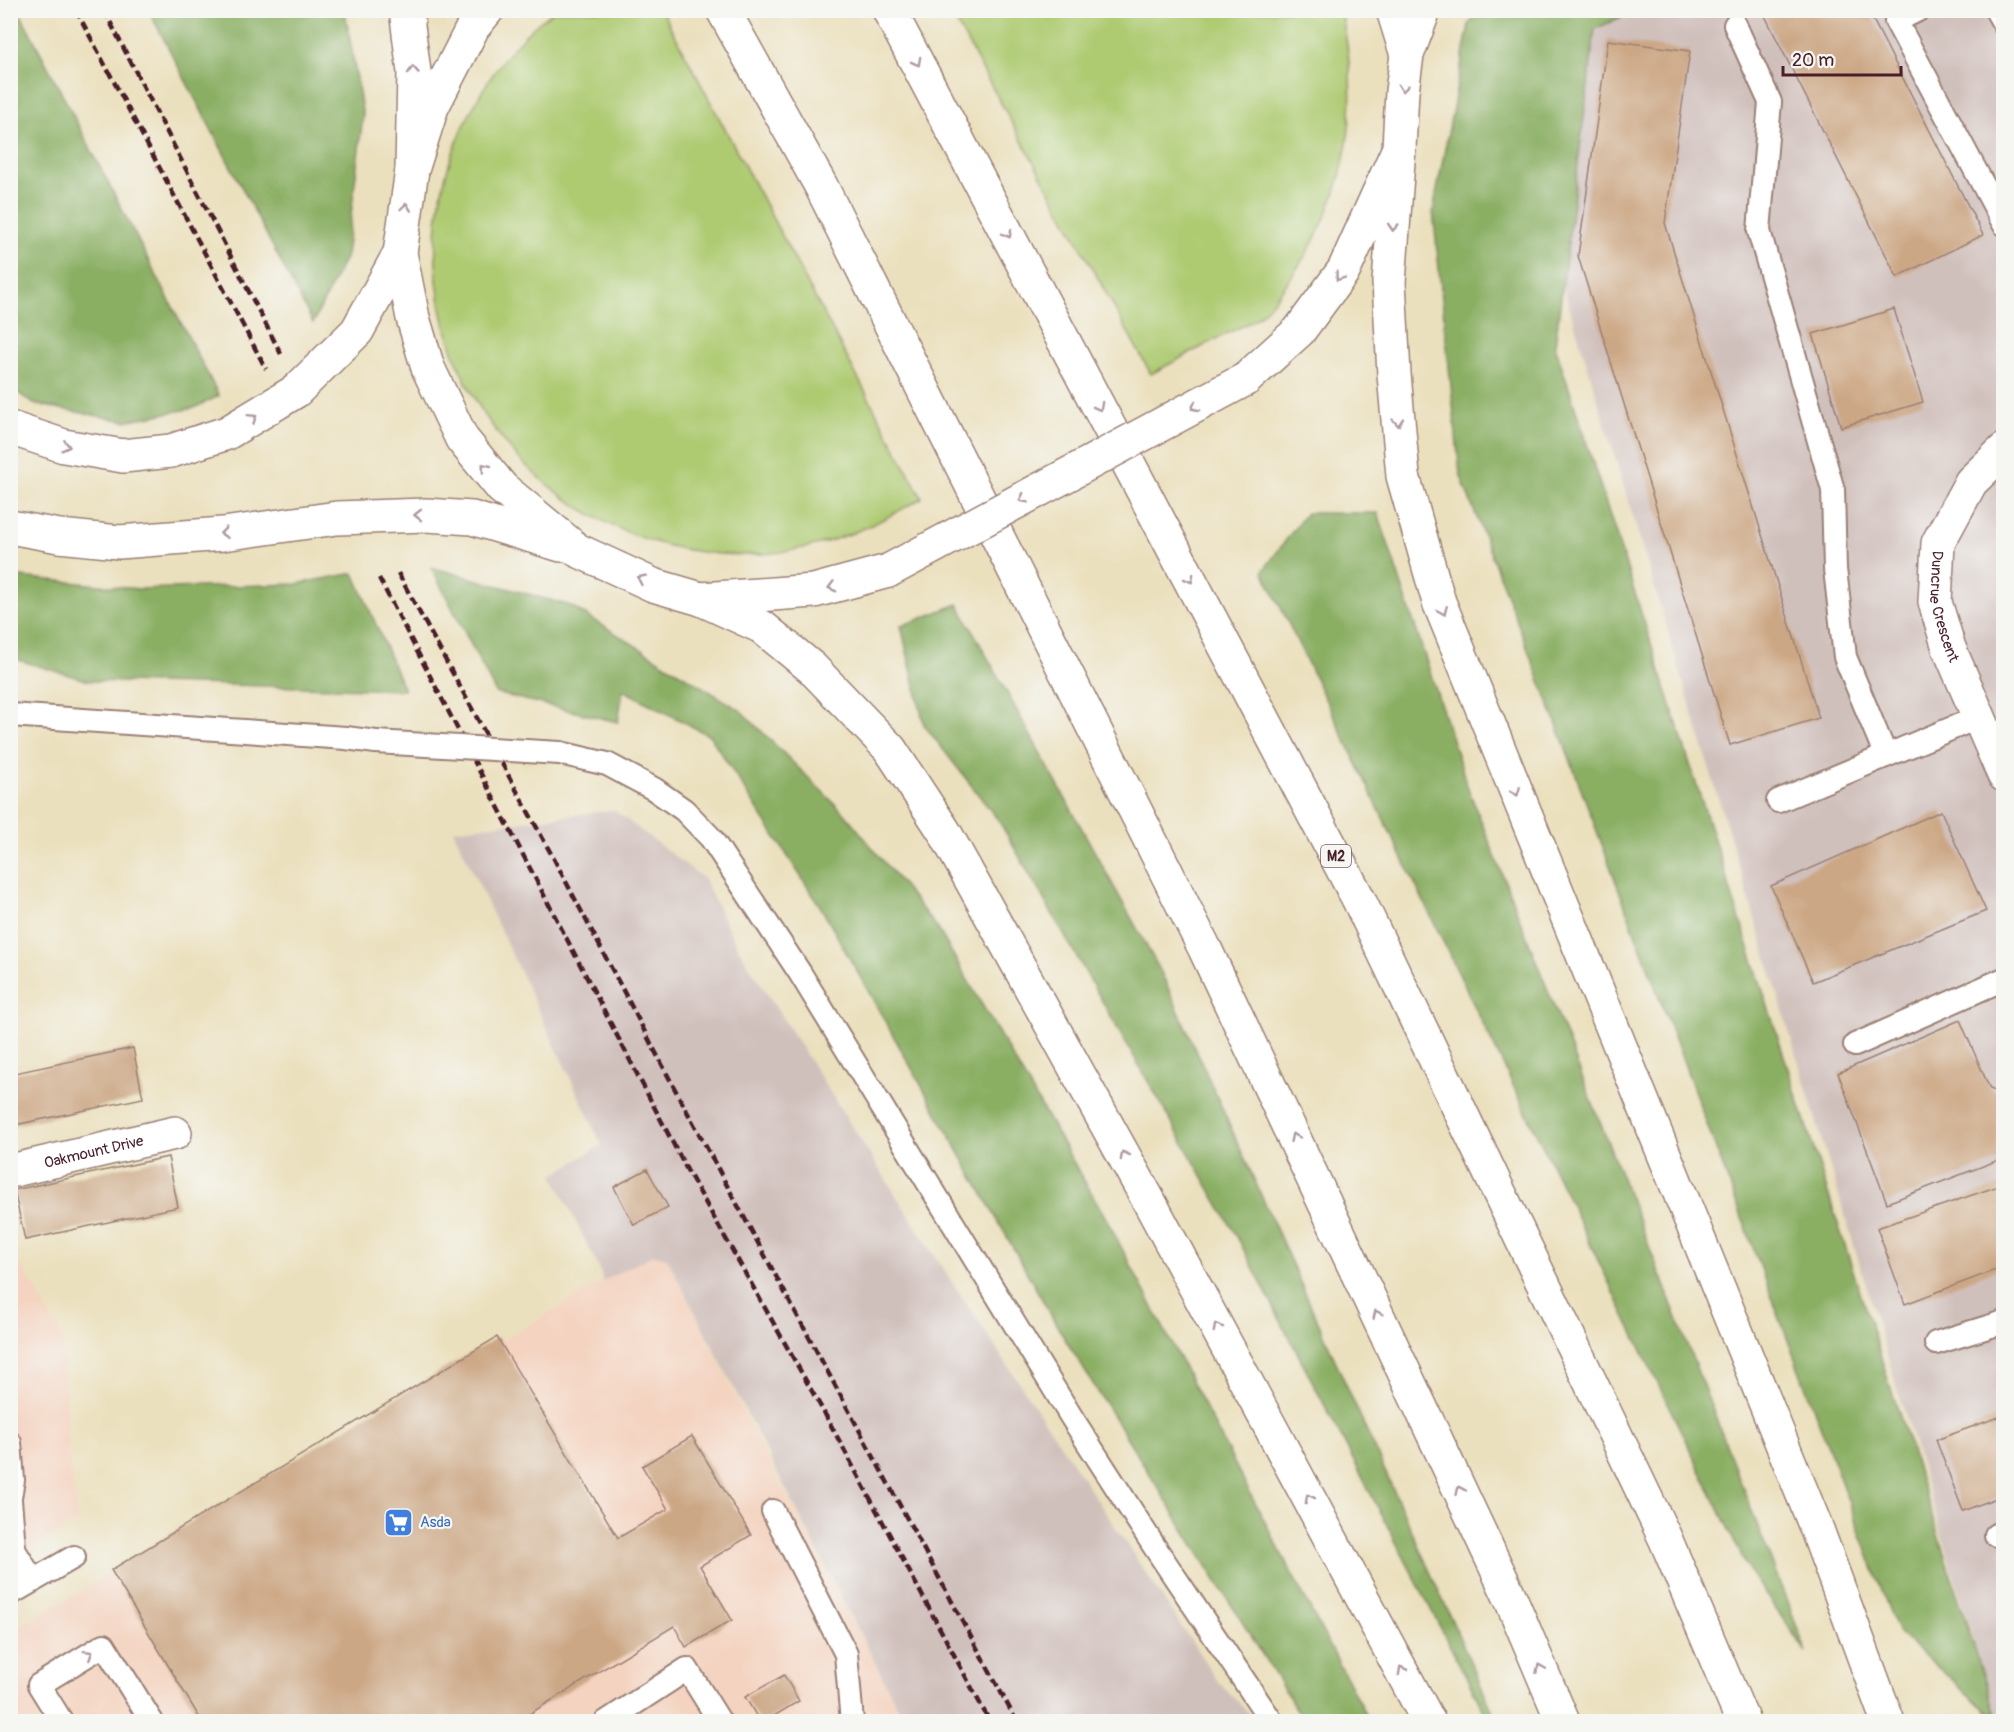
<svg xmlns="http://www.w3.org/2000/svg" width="2014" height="1732" font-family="Pangolin,sans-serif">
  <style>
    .built { fill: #f4d3c0 }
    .industrial { fill: #d0c0bc }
    .green { fill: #aecb72; stroke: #7c754e; stroke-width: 1.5 }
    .forest { fill: #8aaf64; stroke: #6a6748; stroke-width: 1.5 }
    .building { fill: #cca785 }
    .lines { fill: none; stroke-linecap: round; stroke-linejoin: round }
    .lane-casing { stroke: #9a8074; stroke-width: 26 }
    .street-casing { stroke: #9a8074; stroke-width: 36 }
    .secondary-casing { stroke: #9a8074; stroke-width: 36 }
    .highway-casing { stroke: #9a8074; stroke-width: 36 }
    .lane { stroke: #fff; stroke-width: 22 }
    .street { stroke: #fff; stroke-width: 33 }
    .secondary { stroke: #fff; stroke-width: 33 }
    .highway { stroke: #fff; stroke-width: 33 }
    .rail { stroke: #4a1f2b; stroke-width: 4.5; stroke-dasharray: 9 4.5; stroke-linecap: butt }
    .lane-bridge-casing { stroke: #9a8074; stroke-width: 26; stroke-linecap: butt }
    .secondary-bridge-casing { stroke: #9a8074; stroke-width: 36; stroke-linecap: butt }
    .lane-bridge { stroke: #fff; stroke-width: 22 }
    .secondary-bridge { stroke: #fff; stroke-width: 33 }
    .oneway { stroke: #ae9aa0 }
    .labels { text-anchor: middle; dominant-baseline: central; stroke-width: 4.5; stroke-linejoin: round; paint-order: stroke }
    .shield { fill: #f6f6f2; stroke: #7e6067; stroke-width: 1.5 }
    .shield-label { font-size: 14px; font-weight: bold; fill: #4a1f2b }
    .street-label { font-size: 15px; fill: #4a1f2b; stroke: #f6f6f2 }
    .shop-label { font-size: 15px; fill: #366cbe; stroke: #f6f6f2; text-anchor: start }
  </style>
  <rect width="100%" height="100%" fill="#f6f6f2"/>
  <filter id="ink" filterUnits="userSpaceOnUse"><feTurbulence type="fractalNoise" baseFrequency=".0167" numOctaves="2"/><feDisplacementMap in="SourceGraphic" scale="12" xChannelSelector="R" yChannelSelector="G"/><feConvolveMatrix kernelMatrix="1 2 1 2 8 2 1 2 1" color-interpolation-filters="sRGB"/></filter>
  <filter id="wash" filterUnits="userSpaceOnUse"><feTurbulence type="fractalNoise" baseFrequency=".008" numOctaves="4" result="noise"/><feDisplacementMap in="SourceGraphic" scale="24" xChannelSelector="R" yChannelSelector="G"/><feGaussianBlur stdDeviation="1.35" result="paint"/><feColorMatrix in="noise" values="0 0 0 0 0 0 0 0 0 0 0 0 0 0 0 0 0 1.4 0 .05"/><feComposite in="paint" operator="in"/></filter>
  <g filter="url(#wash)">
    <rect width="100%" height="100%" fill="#ebe0bd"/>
    <path class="built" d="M653,1254L667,1258L758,1441L905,1721H11L10,1632L603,1281Z
      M23,1266L62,1338L69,1455L78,1521L11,1559L10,1268Z"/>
    <path class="industrial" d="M1634,10L2003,11V1721H1998L1555,259L1595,29Z
      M614,810L703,878L739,950L940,1264L1219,1683L1257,1721H905L667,1258L653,1255L603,1281L599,1268L553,1175L602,1145L453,830Z"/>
    <path class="green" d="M554,11H662L922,498C904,508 886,519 867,527C829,544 784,555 742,555C524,553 372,332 462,130C482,85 513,39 554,11Z
      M950,11H1341C1362,106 1350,191 1294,273C1285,286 1269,309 1256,318C1246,325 1234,330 1224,335C1200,348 1175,361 1151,374Z"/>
    <path class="forest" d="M1481,10L1634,11L1595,29L1555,345L1998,1721L1897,1631L1565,746L1460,474L1433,211L1469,24Z
      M10,11H19L219,396L194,408L125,421L34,404L11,388Z
      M149,11H345L363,116L346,256L313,323Z
      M1306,513H1378L1468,788L1645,1236L1807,1653L1749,1571L1263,571Z
      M431,567L571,606L740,710L846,815L938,929L1106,1218L1369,1721H1304L1060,1331L820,906L710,736L623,690L618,722L496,693Z
      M10,573L20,577L139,589L296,584L354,573L404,690L89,681L11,658Z
      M958,604L1161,972L1497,1721H1489L1236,1235L999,821L924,725L901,626Z"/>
    <g id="blocks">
      <path class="building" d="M1762,10H1868L1983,235L1897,277Z
        M1608,40L1690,51L1665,223L1819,718L1730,745L1578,256Z
        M1894,309L1923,402L1841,427L1813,334Z
        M1941,811L1986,911L1813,982L1771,886Z
        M1960,1020L1990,1089L2004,1095L2001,1115L2004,1120V1158L1887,1203L1838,1073Z
        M133,1048L143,1098L10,1126V1074Z
        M168,1157L178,1207L25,1240L14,1190Z
        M647,1169L668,1207L634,1225L614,1187Z
        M2004,1184V1267L1905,1304L1877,1228Z
        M497,1337L618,1538L668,1509L642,1466L692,1436L751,1535L700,1566L732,1620L686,1647L674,1626L516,1722H202L111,1570Z
        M2004,1415V1495L1963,1511L1936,1440Z
        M784,1675L799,1701L764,1722H760L745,1697Z"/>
    </g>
  </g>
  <g filter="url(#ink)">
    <use href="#blocks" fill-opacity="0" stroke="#9a8074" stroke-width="1.5"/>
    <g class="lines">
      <defs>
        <path id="lane" d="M1918,10L1896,21L2004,224
          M1996,10L2004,24
          M1735,25L1770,102L1759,231L1833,490L1835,569L1845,657L1886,756
          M10,715L346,738L376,742
          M560,753L607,764L654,789L684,810L711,838L800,973L1072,1418L1154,1546L1272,1722
          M1778,801L1979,717
          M1855,1045L2004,979
          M1936,1343L2004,1322
          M10,1443L13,1480L10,1497
          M10,1500L14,1547
          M773,1511L846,1654L852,1722
          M1996,1535L2004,1532
          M10,1543L33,1581
          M10,1594L74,1557
          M62,1722L39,1685L104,1645L152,1722
          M606,1722L687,1669L720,1722"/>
        <g id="street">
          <path id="s1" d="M2004,450L1971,482L1938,543L1935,602L1949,648L2004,775"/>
          <path id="s2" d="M10,1171L175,1133"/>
        </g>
        <path id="secondary" d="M487,10L473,27L432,107L412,170L400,253L413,318L428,368L462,439L502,488L577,550L653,585L701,599L814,591L888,571
          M1407,55L1424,10
          M1246,379L1299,331L1344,270L1399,148L1402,91L1407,55L1393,10
          M10,428L64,446L123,456L171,451L227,433L296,391L357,331L400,253
          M10,527L59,536L119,542L223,534L337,518L426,515L472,518L561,545"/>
        <path id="highway" d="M406,10L414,72L412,170
          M723,10L821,186L1205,949L1510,1597L1563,1722
          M889,10L1359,900L1665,1538L1743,1722
          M1399,148L1389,282L1394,374L1403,476L1439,602L1816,1527L1888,1722
          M701,599L762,627L812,668L890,749L944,831L1150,1203L1429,1722"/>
      </defs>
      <use href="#lane" class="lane-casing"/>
      <use href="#street" class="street-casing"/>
      <use href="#secondary" class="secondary-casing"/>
      <use href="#highway" class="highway-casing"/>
      <use href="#lane" class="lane"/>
      <use href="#street" class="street"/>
      <use href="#secondary" class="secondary"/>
      <use href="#highway" class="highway"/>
      <path class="rail" d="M76,10L266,369
        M104,10L281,354
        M398,573L554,859L677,1093L1017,1722
        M379,578L687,1170L826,1416L990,1722"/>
      <defs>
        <path id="lane-bridge" d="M376,742L560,753"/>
        <path id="secondary-bridge" d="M888,571L1246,379"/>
      </defs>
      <use href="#lane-bridge" class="lane-bridge-casing"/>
      <use href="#secondary-bridge" class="secondary-bridge-casing"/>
      <use href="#lane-bridge" class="lane-bridge"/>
      <use href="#secondary-bridge" class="secondary-bridge"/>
    </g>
    <defs><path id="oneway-chevron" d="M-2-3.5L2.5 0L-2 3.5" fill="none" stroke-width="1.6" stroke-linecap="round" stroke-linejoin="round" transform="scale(1.5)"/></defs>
    <g class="oneway">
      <use href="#oneway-chevron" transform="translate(917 62) rotate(62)"/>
      <use href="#oneway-chevron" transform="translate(413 70) rotate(-94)"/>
      <use href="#oneway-chevron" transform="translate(1403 88) rotate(96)"/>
      <use href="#oneway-chevron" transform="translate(406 207) rotate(-82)"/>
      <use href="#oneway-chevron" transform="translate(1393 227) rotate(94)"/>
      <use href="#oneway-chevron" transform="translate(1008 234) rotate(62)"/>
      <use href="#oneway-chevron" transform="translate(1339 277) rotate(126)"/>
      <use href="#oneway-chevron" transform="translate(1099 407) rotate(62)"/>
      <use href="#oneway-chevron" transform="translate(1195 407) rotate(152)"/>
      <use href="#oneway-chevron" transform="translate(253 418) rotate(-32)"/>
      <use href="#oneway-chevron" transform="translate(1398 422) rotate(85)"/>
      <use href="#oneway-chevron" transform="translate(66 446) rotate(13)"/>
      <use href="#oneway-chevron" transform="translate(485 467) rotate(-129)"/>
      <use href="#oneway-chevron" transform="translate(1023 499) rotate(152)"/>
      <use href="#oneway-chevron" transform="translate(418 515) rotate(180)"/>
      <use href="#oneway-chevron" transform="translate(224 533) rotate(173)"/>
      <use href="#oneway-chevron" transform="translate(641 579) rotate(-155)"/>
      <use href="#oneway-chevron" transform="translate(1190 579) rotate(62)"/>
      <use href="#oneway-chevron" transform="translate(832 587) rotate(165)"/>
      <use href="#oneway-chevron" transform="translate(1443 611) rotate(68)"/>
      <use href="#oneway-chevron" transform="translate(1516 792) rotate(68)"/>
      <use href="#oneway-chevron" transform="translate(1294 1137) rotate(-115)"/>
      <use href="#oneway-chevron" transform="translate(1124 1155) rotate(-119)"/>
      <use href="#oneway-chevron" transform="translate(1377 1314) rotate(-115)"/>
      <use href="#oneway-chevron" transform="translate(1217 1327) rotate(-118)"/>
      <use href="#oneway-chevron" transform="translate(1460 1490) rotate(-115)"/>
      <use href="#oneway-chevron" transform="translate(1309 1498) rotate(-118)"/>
      <use href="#oneway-chevron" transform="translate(89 1654) rotate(-32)"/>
      <use href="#oneway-chevron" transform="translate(1540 1668) rotate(-113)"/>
      <use href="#oneway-chevron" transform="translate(1402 1670) rotate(-118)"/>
    </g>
  </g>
  <defs>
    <symbol id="supermarket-square" viewBox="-11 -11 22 22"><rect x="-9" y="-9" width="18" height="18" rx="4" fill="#3f7fe0" stroke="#f6f6f2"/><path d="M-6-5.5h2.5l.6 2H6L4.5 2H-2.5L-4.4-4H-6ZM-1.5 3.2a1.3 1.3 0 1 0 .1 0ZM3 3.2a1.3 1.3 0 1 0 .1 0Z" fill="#fff"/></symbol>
  </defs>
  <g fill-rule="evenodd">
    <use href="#supermarket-square" x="382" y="1506" width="33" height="33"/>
  </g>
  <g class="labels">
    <rect class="shield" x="1321" y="845" width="30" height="22" rx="4.5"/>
    <g class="shield-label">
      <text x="1336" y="856">M2</text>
    </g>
    <g class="street-label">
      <text stroke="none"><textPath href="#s1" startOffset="180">Duncrue Crescent</textPath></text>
      <text stroke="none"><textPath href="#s2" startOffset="86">Oakmount Drive</textPath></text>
    </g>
    <g class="shop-label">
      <text x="420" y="1522">Asda</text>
    </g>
  </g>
  <rect width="2014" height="1732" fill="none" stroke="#f6f6f2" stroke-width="36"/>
  <path d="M1783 66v9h118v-9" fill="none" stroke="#4a1f2b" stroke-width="3"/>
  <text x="1792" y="66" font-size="18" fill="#4a1f2b" stroke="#f6f6f2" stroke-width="4.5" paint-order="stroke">20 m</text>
</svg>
